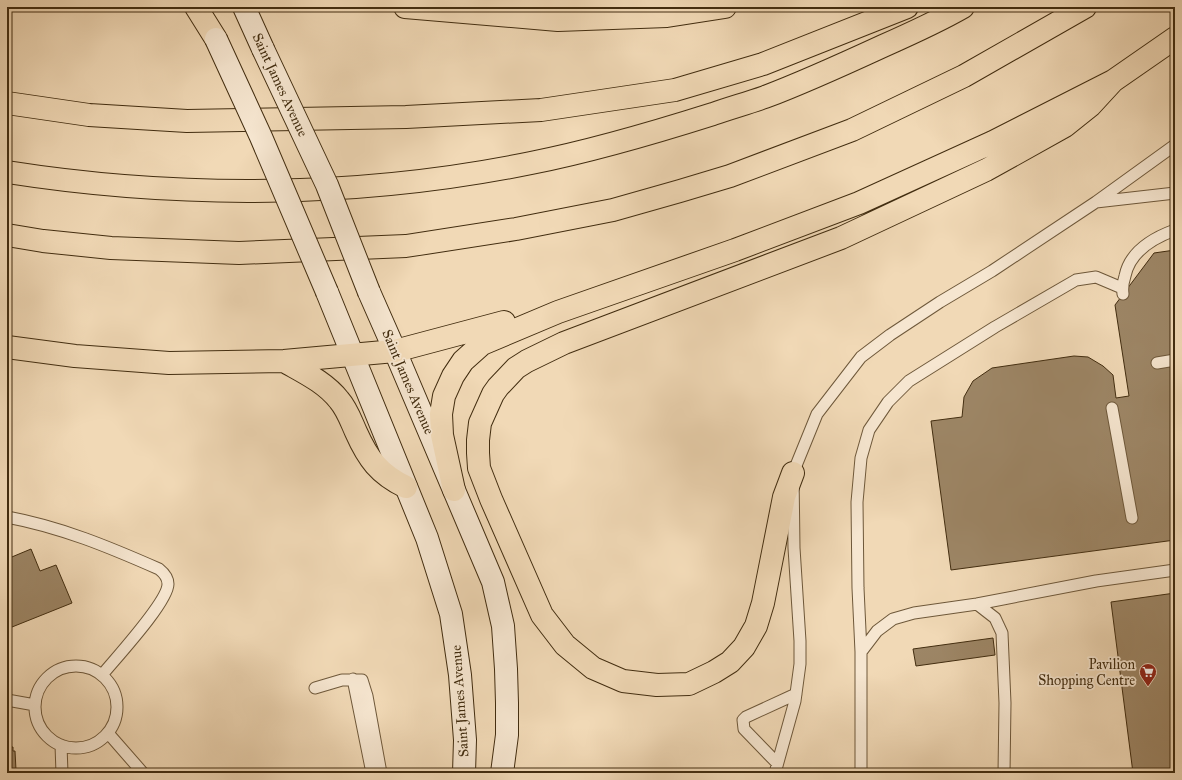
<svg xmlns="http://www.w3.org/2000/svg" width="1182" height="780" font-family="'IM FELL Great Primer',serif">
  <style>
    .building { fill: #9d8666; stroke: #422d10 }
    .lines { fill: none; stroke-linecap: round; stroke-linejoin: round }
    .lane-casing { stroke: #6e583a; stroke-width: 13 }
    .secondary-casing { stroke: #422d10; stroke-width: 24 }
    .highway-casing { stroke: #422d10; stroke-width: 24 }
    .lane { stroke: #f6e6d0; stroke-width: 11 }
    .secondary { stroke: #f6e6d0; stroke-width: 22 }
    .highway { stroke: #f1d9b6; stroke-width: 22 }
    .secondary-bridge-casing { stroke: #422d10; stroke-width: 24; stroke-linecap: butt }
    .secondary-bridge { stroke: #f6e6d0; stroke-width: 22 }
    .labels { text-anchor: middle; dominant-baseline: central; stroke-width: 3.5; stroke-linejoin: round; paint-order: stroke }
    .street-label { font-size: 14px; fill: #422d10; stroke: #f6e6d0 }
    .poi-label { font-size: 14px; fill: #422d10; stroke: #f6e6d0; text-anchor: end }
  </style>
  <rect width="100%" height="100%" fill="#f1d9b6"/>
  <filter id="stains"><feTurbulence type="fractalNoise" baseFrequency=".005" numOctaves="4"/><feColorMatrix values="0 0 0 0 .2 0 0 0 0 .09 0 0 0 0 .02 0 0 0 .5 -.17"/></filter>
  <radialGradient id="worn" r=".72"><stop offset=".6" stop-color="#630" stop-opacity="0"/><stop offset="1" stop-color="#630" stop-opacity=".3"/></radialGradient>
  <path class="building" d="M1175,250V540L951,570L931,421L962,417L964,397L973,381L992,368L1074,356L1088,357L1103,366L1113,375L1116,398L1129,396L1115,305L1154,253Z
    M31,549L40,571L56,565L72,603L7,629V559Z
    M1175,593V773H1133L1111,602Z
    M993,638L995,655L916,666L913,649Z
    M7,747H13V751H15L16,770L43,769V773H7Z"/>
  <g class="lines">
    <defs>
      <path id="lane" d="M1096,202L1175,193
        M1123,294C1122,287 1123,282 1125,276C1130,251 1153,238 1175,230
        M1157,363L1175,360
        M1112,408L1132,518
        M7,517C61,527 109,547 159,569C164,573 168,577 168,584C168,602 115,659 102,675
        M977,604L995,618L1002,633L1005,703L1004,773
        M861,652L858,588L857,502L861,458L869,430L888,402L909,381L995,327L1076,280L1096,277L1122,288
        M35 707a41 41 0 1 1 82 0a41 41 0 1 1-82 0Z
        M353,679L372,773
        M315,688L342,680H362L367,696L381,773
        M7,700L35,705
        M108,733L143,773
        M61,745L62,773
        M777,763L744,729L743,720L746,717L796,694
        M775,773L795,701L800,664V641L794,548L793,473L817,414L861,357L890,335L940,302L992,271L1096,202L1175,145
        M861,773V652L877,631L893,619L914,613L977,604L1096,581L1175,570"/>
      <path id="secondary" d="M244,7L263,49
        M327,292L427,538L451,614L460,675L465,740L464,773
        M369,292L395,351L493,582L503,626L506,669L507,703V735L502,773"/>
      <path id="highway" d="M196,7L216,39
        M405,7L558,20L667,16L725,7
        M7,103L89,115L187,121L406,117L541,110L675,90L763,64L907,7
        M7,172C179,199 360,198 531,163C592,151 653,133 713,114C730,108 748,103 765,97C805,82 844,64 883,46C910,34 937,22 963,7
        M7,235L43,241L111,248L239,253L406,246L516,229L613,210L680,191L730,176L852,130L964,76L1085,7
        M7,347L75,356L169,363L284,361L395,351L504,322
        M284,361C303,372 325,382 339,400C347,409 351,421 356,432C368,459 379,474 406,487
        M793,473L784,497L763,603L756,626L744,647L730,662L714,672L689,684L657,685L623,681L593,668L565,645L542,615L491,499L479,468L478,453V440L480,423L493,394L498,387L516,368L527,361L564,343L841,238L986,170L1065,126L1090,106L1113,81
        M454,490L442,435L441,414L444,396L453,376L463,361L482,344L558,312L735,250L859,203L993,142L1113,81L1175,38"/>
    </defs>
    <use href="#lane" class="lane-casing"/>
    <use href="#secondary" class="secondary-casing"/>
    <use href="#highway" class="highway-casing"/>
    <use href="#lane" class="lane"/>
    <use href="#secondary" class="secondary"/>
    <use href="#highway" class="highway"/>
    <defs>
      <path id="secondary-bridge" d="M216,39L261,137L327,292
        M263,49L327,185L369,292"/>
    </defs>
    <use href="#secondary-bridge" class="secondary-bridge-casing"/>
    <use href="#secondary-bridge" class="secondary-bridge"/>
  </g>
  <defs>
    <symbol id="supermarket-pin" viewBox="-11 -11 22 30"><path d="M0 17L-7.5 6A9.5 9.5 0 1 1 7.5 6Z" fill="#8f2418" stroke="#f6e6d0"/><path d="M-6-5.5h2.5l.6 2H6L4.5 2H-2.5L-4.4-4H-6ZM-1.5 3.2a1.3 1.3 0 1 0 .1 0ZM3 3.2a1.3 1.3 0 1 0 .1 0Z" fill="#fff"/></symbol>
  </defs>
  <g fill-rule="evenodd">
    <use href="#supermarket-pin" x="1138" y="662" width="20" height="27"/>
  </g>
  <g class="labels">
    <g class="street-label">
      <text transform="translate(280 85) rotate(65)">Saint James Avenue</text>
      <text transform="translate(408 382) rotate(67)">Saint James Avenue</text>
      <text transform="translate(460 701) rotate(-94)">Saint James Avenue</text>
    </g>
    <g class="poi-label">
      <text x="1135" y="664">Pavilion<tspan x="1135" dy="16">Shopping Centre</tspan></text>
    </g>
  </g>
  <rect width="1182" height="780" fill="none" stroke="#f1d9b6" stroke-width="24"/>
  <rect x="8" y="8" width="1166" height="764" fill="none" stroke="#422d10" stroke-width="2"/>
  <rect x="12" y="12" width="1158" height="756" fill="none" stroke="#422d10"/>
  <rect width="100%" height="100%" filter="url(#stains)"/>
  <rect width="100%" height="100%" fill="url(#worn)"/>
</svg>
